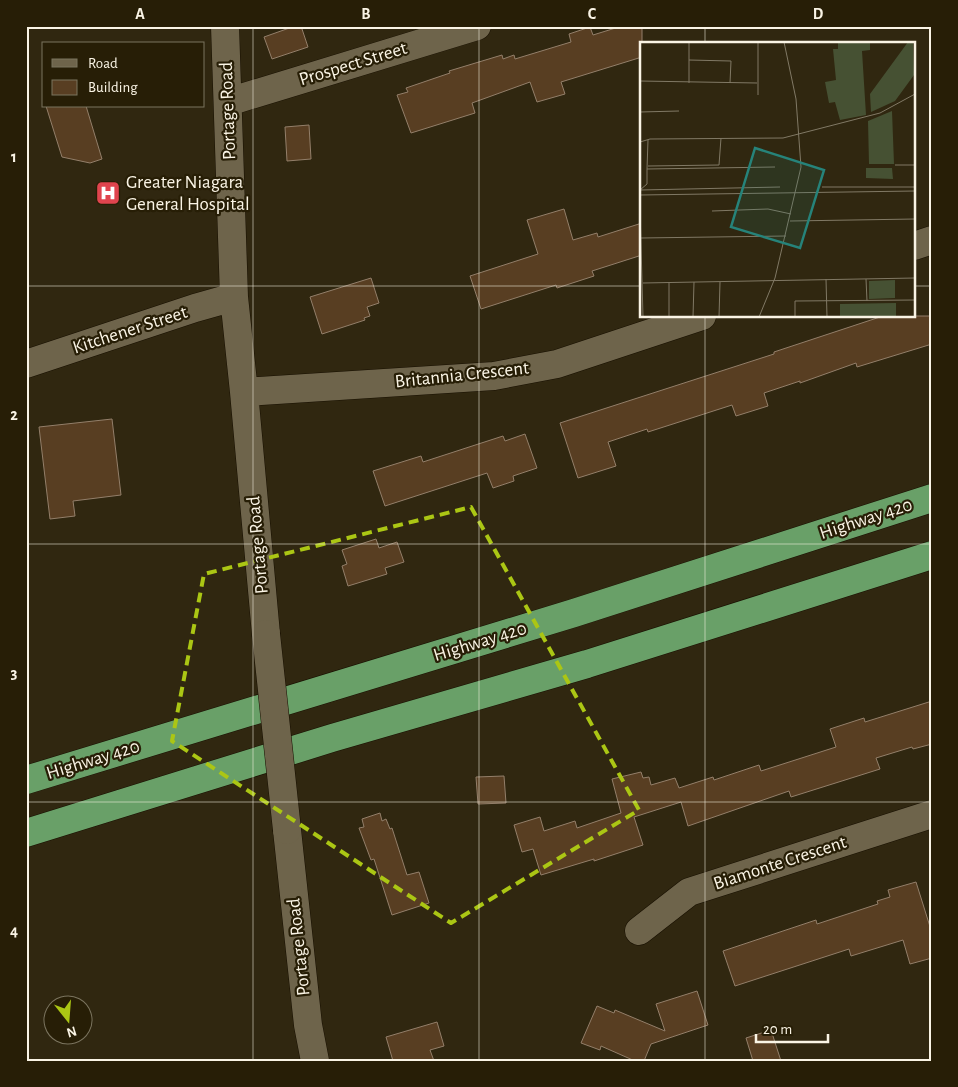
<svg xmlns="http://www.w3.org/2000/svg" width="958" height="1087" font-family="'Alegreya Sans',sans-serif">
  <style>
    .building { fill: #583e22; stroke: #937f6a }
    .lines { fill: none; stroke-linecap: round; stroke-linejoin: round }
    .minor-casing { stroke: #181000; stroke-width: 29 }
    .highway-casing { stroke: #181000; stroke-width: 29 }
    .minor { stroke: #6e644b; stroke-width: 28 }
    .highway { stroke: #69a068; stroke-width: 28 }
    .minor-bridge-casing { stroke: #181000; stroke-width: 29; stroke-linecap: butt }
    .minor-bridge { stroke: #6e644b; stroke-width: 28 }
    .marked { fill: none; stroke: #abc614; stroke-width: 4; stroke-dasharray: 10 6; stroke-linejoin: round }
    .grid { fill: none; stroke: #faf4e5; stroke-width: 1; stroke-opacity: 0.55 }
    .labels { text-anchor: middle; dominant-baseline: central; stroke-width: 4.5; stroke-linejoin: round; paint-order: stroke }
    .street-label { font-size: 19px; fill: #faf4e5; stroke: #271e06 }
    .poi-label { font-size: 19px; fill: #faf4e5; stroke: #271e06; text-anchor: start }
    .inset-road { fill: none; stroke: #817965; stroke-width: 1 }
    .view { fill: #26837a; fill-opacity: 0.15; stroke: #26837a; stroke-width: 2.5 }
    .inset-edge { fill: none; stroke: #faf4e5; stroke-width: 2.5 }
    .neatline { fill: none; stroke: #faf4e5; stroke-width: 2 }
    .grid-label { font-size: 16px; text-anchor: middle; font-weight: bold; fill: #faf4e5 }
  </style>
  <rect width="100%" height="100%" fill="#302710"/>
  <path class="building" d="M295,26H301L308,47L272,59L264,37Z
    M622,26H642V57L561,82L565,94L537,102L530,82L472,103L475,113L411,133L397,95L408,92L406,88L450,73L449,71L502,55L503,59L514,55L515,59L571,42L569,34L590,27L593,35Z
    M46,106H86L102,159L90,163L62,157Z
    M309,125L311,159L287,161L285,127Z
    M564,209L573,240L597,233L598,237L642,223V255L592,271L594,276L557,288L556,285L481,309L470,276L538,254L527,220Z
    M371,278L379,303L367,307L370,316L364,318L365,320L322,334L310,297Z
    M883,316H932V344L857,367L856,363L800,383V381L764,393L768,406L736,416L732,405L648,432L647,429L608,442L616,466L578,478L560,423L774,354V352Z
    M112,419L121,495L73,501L75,516L50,519L39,427Z
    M525,434L537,468L513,476L514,481L493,488L487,473L385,506L373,471L421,456L423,462L503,436L505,441Z
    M376,539L379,548L397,542L404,562L385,568L387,574L348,586L342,566L347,564L342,550Z
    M932,701V744L913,749L912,747L876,758L880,769L791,797L789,791L688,826L681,802L634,817L643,845L594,861V859L541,875L533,849L522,852L514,825L540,817L544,831L575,821L577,828L621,813L612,779L641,772L643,778L649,777L651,785L675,778L679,788L713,777L714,780L759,765L761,771L836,747L830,729L864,718L865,722Z
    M504,776L506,803L478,804L476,777Z
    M380,813L382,821L386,819L390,829L392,828L407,875L419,872L429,903L392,915L374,859L371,860L359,828L364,827L362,819Z
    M916,882L932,933V958L910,964L903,940L851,956L849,949L735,986L723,951L816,920L817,924L878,904L877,901L890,897L888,890Z
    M697,991L708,1025L651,1044L644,1061H635L601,1046L600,1050L581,1043L597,1006L614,1013L615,1010L665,1031L656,1004Z
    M437,1022L444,1046L430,1050L434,1061H393L386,1037Z
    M771,1030L781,1061H753L746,1038Z"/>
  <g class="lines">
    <defs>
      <path id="minor" d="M225,26L234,297L244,392L266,634
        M228,102L477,26
        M914,246L932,240
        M26,364L195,308L234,297
        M244,392L494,376L557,364L702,316
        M287,830L308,1025L315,1061
        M639,931L689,892L932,814"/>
      <path id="highway" d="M26,780L574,613L932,498
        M26,833L332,738L587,664L932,555"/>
    </defs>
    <use href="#minor" class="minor-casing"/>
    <use href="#highway" class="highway-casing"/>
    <use href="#minor" class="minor"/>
    <use href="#highway" class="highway"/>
    <defs>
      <path id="minor-bridge" d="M266,634L287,830"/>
    </defs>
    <use href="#minor-bridge" class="minor-bridge-casing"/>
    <use href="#minor-bridge" class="minor-bridge"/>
  </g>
  <path class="marked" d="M471,507L639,810L451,923L172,741L204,574Z"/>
  <path class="grid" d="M253,26V1061M479,26V1061M705,26V44M26,286H642M914,286H932M705,316V1061M26,544H932M26,802H932"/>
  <defs>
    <symbol id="hospital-square" viewBox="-11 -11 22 22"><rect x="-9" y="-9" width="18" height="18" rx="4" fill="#e0444e" stroke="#271e06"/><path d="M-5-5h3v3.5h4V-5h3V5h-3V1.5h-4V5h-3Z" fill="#fff"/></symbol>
  </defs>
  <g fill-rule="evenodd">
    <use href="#hospital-square" x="94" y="179" width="28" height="28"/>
  </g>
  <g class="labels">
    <g class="street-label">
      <text transform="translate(353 64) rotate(-17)">Prospect Street</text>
      <text transform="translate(228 111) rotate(-92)">Portage Road</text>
      <text transform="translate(130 330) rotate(-18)">Kitchener Street</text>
      <text transform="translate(462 375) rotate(-6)">Britannia Crescent</text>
      <text transform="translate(866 519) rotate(-18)">Highway 420</text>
      <text transform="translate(258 545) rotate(-95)">Portage Road</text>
      <text transform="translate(480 642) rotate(-17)">Highway 420</text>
      <text transform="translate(93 760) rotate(-17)">Highway 420</text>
      <text transform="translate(780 863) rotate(-18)">Biamonte Crescent</text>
      <text transform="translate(299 947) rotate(-96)">Portage Road</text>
    </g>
    <g class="poi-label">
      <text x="126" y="182">Greater Niagara<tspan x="126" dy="22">General Hospital</tspan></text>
    </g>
  </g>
  <g transform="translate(640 42)">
    <rect width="275" height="275" fill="#302710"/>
    <path d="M198,0H230V8L222,9L226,73L200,78L195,60L189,61L185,40L196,38L193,7H198ZM268,0H273L274,33L255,59L231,70L230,52ZM252,69L254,122H229L228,79ZM226,126H252L253,137L226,136ZM255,238V256L229,257V239ZM256,261V275H200V262Z" fill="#465133"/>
    <path class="inset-road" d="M49,0V41M118,0V53M49,18L91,19L90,41M0,39L117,41M0,70L39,69M8,98L7,127L135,125M0,100L10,97L143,96L240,71L275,52M79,123L81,96M255,123H275M8,124L79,123M182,145H275M0,148L140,145M0,148L7,142V127M0,153L275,149M0,167L3,275M72,169L128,167L151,172M150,179L275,177M1,196L146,194M186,237L187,275M226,237L227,259M29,240V275M3,241L275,236M53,275L54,240M79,275L80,240M119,275L135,236L161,125L156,57L144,0M155,275V259L275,258V266"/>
    <path class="view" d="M115,106L184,128L160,206L91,185Z"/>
    <rect width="275" height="275" class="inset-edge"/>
  </g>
  <rect width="958" height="1087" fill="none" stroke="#271e06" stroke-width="55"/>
  <rect x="42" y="42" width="162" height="65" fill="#271e06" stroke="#7b745f"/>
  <rect x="52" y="59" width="25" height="8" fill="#6e644b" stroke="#7b745f"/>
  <text x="88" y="68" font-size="15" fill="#faf4e5">Road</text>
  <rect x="52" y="80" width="25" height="15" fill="#583e22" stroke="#7b745f"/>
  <text x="88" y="92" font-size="15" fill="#faf4e5">Building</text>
  <g transform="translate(68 1020) rotate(163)"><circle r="24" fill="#271e06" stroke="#7b745f"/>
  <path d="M0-4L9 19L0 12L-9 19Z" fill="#abc614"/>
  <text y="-8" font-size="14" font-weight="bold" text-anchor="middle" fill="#faf4e5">N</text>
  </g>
  <path d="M756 1034v8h72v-8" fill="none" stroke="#faf4e5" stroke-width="2.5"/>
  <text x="763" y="1034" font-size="15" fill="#faf4e5" stroke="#271e06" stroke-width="4" paint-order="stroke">20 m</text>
  <rect x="28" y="28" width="902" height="1032" class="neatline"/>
  <g class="grid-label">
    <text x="140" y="19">A</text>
    <text x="366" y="19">B</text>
    <text x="592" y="19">C</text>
    <text x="818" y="19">D</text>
    <text x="14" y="162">1</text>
    <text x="14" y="420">2</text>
    <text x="14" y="678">3</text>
    <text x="14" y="936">4</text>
  </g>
</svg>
